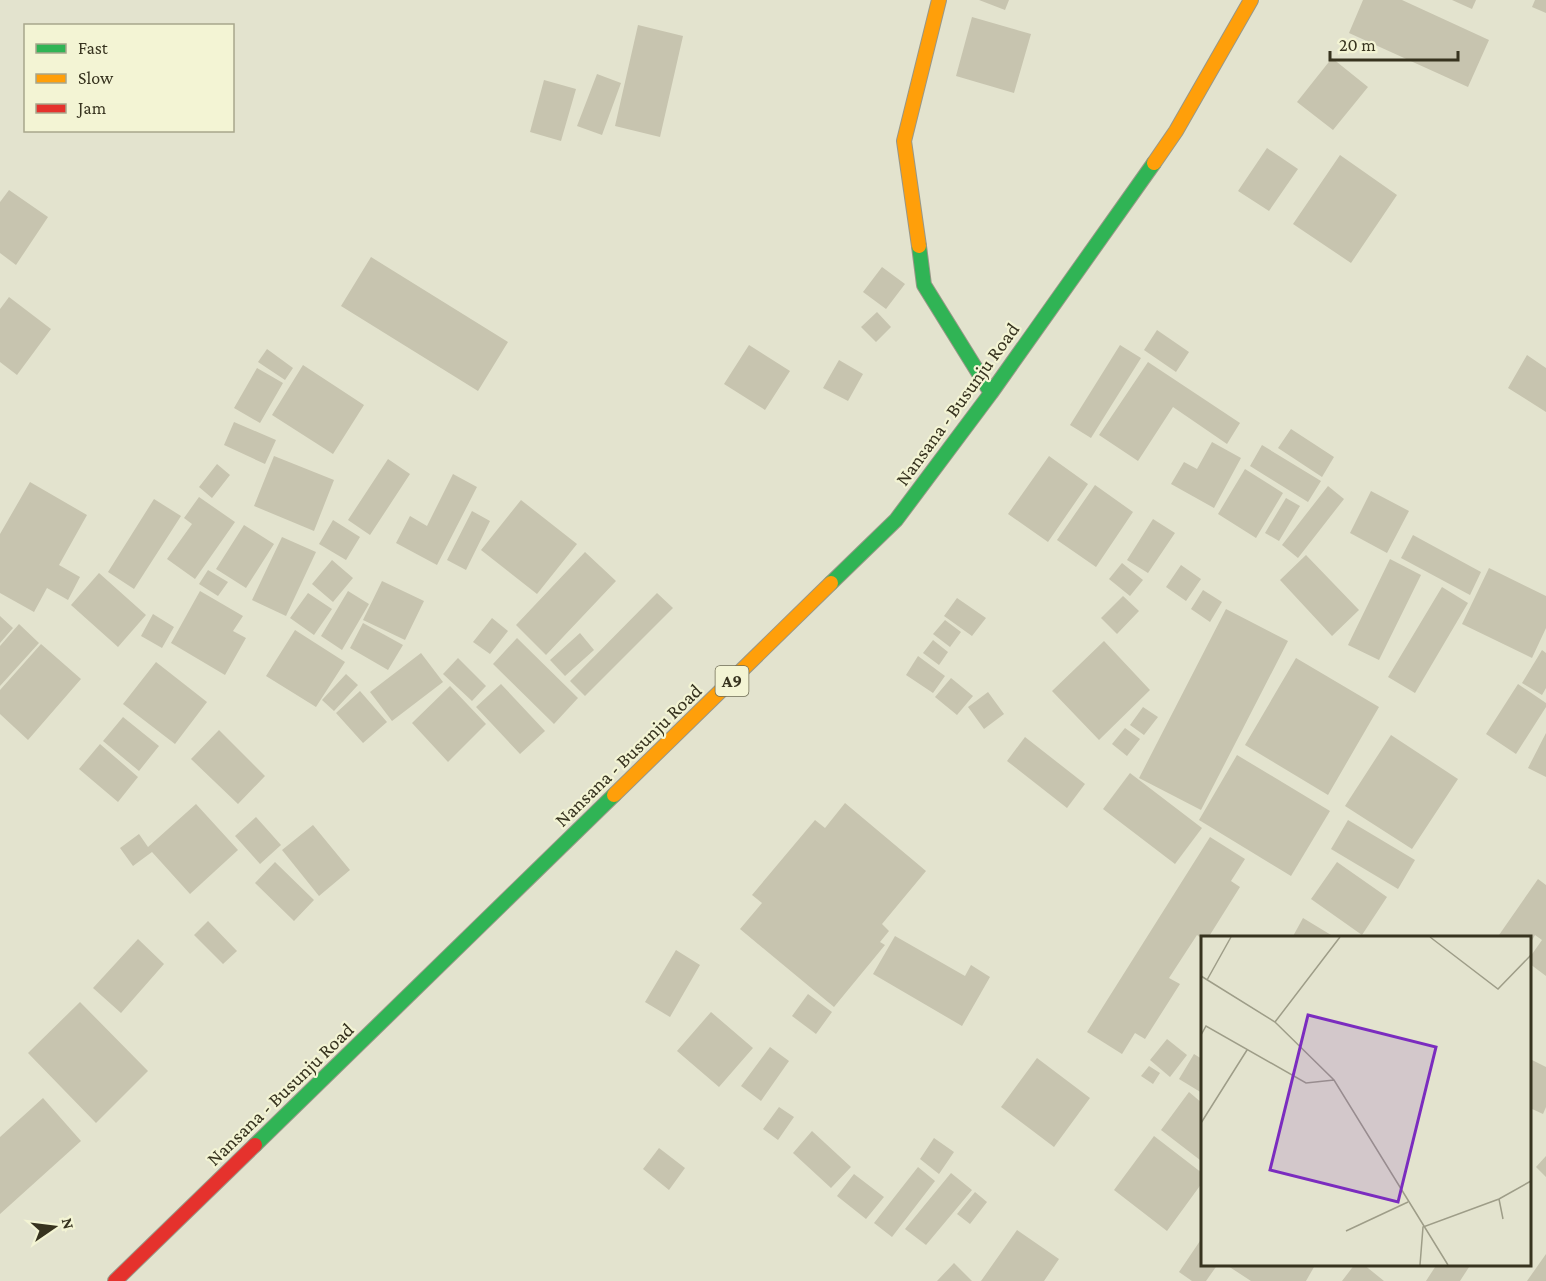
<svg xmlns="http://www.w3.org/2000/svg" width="1546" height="1281" font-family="'Crimson Pro',serif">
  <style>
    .building { fill: #c7c4af }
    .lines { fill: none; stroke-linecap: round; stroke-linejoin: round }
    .fast-casing { stroke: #989787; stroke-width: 16 }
    .slow-casing { stroke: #989787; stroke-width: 16 }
    .jam-casing { stroke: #989787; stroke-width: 16 }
    .fast { stroke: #30b455; stroke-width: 14 }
    .slow { stroke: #ff9f0a; stroke-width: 14 }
    .jam { stroke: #e5322d; stroke-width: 14 }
    .labels { text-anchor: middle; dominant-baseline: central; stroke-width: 4.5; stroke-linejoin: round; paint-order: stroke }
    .shield { fill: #f3f4d4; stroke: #6f6d55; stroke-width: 1.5 }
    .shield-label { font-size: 18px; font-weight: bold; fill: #37331f }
    .street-label { font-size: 20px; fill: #37331f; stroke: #f3f4d4 }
    .inset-road { fill: none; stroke: #9e9d88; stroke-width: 1.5 }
    .view { fill: #7b2cbf; fill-opacity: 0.15; stroke: #7b2cbf; stroke-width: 3 }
    .inset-edge { fill: none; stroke: #37331f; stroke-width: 3 }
  </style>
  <rect width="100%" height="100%" fill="#e3e3ce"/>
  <path class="building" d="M979,0H1009L1005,10Z
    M1363,0H1402L1489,40L1468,87L1349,33Z
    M1452,0H1476L1472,9Z
    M1535,0H1546V13L1532,7Z
    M972,17L1031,34L1014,93L956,76Z
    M638,25L683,36L660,137L615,126Z
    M1332,58L1368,87L1333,130L1297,102Z
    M597,74L621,83L602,135L577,126Z
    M544,80L576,89L561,141L530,132Z
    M1267,148L1298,169L1269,211L1238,191Z
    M1340,155L1397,195L1351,263L1293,224Z
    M9,190L48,217L16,265L0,253V202Z
    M371,257L508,342L478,391L341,306Z
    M882,267L905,284L886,309L863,292Z
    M9,297L51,329L17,375L0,362V309Z
    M877,312L891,327L876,342L861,327Z
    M1157,330L1189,352L1176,372L1144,350Z
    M749,345L790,371L765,410L724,384Z
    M1120,345L1141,358L1091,438L1070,425Z
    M267,349L293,368L285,380L258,362Z
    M1527,355L1546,368V412L1508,388Z
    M839,360L863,374L848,401L823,388Z
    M1148,362L1240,423L1227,444L1173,407L1138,461L1099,435Z
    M303,365L364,405L333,454L272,415Z
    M257,368L283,383L260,423L234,408Z
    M234,422L276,440L265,464L224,445Z
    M1291,429L1334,457L1322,477L1278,448Z
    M1212,442L1241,458L1214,508L1171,484L1184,462L1197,469Z
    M1262,445L1321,481L1308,502L1250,466Z
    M274,456L334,480L314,531L254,506Z
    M1049,456L1088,484L1048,542L1008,514Z
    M388,459L410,474L370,535L348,520Z
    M217,464L230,475L212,498L199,487Z
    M1245,469L1283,493L1256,538L1218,514Z
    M453,474L477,487L437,565L396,543L410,516L427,526Z
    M30,482L87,515L59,565L80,577L68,600L47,588L34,612L0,593V534Z
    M1095,485L1133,512L1096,567L1057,540Z
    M1328,486L1344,499L1298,558L1282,545Z
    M1371,491L1409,511L1387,553L1350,533Z
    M199,497L235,522L195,579L167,559L192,524L184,518Z
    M1286,498L1300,506L1279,541L1265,533Z
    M154,499L181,516L134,589L108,572Z
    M521,500L577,544L537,594L481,550Z
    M472,511L490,521L466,570L447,560Z
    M1153,519L1175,533L1148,573L1127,560Z
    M333,520L360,537L346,560L319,544Z
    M244,525L274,544L246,588L216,569Z
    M1413,535L1481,572L1470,595L1401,558Z
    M282,537L316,552L286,616L252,600Z
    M585,552L616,581L546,655L516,625Z
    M1306,555L1359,610L1332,636L1280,580Z
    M1390,559L1421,575L1379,660L1348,645Z
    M332,560L353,578L333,602L312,584Z
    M1122,563L1143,580L1130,596L1109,579Z
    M1181,565L1201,579L1186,601L1166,587Z
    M1489,568L1546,596V628L1532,658L1462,624Z
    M208,570L228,582L218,596L199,584Z
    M99,573L146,615L118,647L71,605Z
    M382,581L424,601L405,640L363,620Z
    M1442,587L1468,603L1415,693L1388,677Z
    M1203,590L1222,602L1210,622L1191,609Z
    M200,591L243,616L233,631L246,638L225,675L171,643Z
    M348,591L369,604L342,650L321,636Z
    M308,593L332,609L314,635L290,618Z
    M657,593L673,608L585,696L570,681Z
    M1123,596L1139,611L1117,634L1101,618Z
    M957,598L986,618L972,636L944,616Z
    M1226,609L1288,641L1201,810L1139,778Z
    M153,614L174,627L162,648L141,636Z
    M0,616L13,628L0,643Z
    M492,618L508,631L490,654L473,642Z
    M945,620L961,632L950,647L933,634Z
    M363,623L403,645L388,670L350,648Z
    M19,624L39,643L0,686V646Z
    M295,630L345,662L316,707L266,676Z
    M580,633L594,650L565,676L550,660Z
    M517,638L578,698L554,724L493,664Z
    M933,640L948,652L939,665L923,653Z
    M1104,641L1150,690L1099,740L1052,691Z
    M41,644L81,679L28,740L0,714V690Z
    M1542,650L1546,653V688L1542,695L1522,683Z
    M421,653L443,682L392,721L370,692Z
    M918,656L945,676L933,693L906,675Z
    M458,658L486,686L472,701L443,674Z
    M1296,658L1379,707L1328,795L1245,745Z
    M156,662L207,702L175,744L123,704Z
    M346,674L358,685L334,711L322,700Z
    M951,678L973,696L957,715L935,697Z
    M501,684L545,731L520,754L476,707Z
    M1518,684L1546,703V707L1516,754L1486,734Z
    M450,686L486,724L448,762L412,723Z
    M360,691L387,722L363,743L336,713Z
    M988,692L1004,714L984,729L968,707Z
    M1143,707L1158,717L1144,735L1130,725Z
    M123,717L159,746L139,771L103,741Z
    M1125,728L1140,739L1127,756L1112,744Z
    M219,730L265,776L238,804L191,759Z
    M1546,733V777L1528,768Z
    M1391,735L1458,779L1412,849L1345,806Z
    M1025,737L1085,784L1067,808L1007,761Z
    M100,744L138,777L118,802L79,769Z
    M1237,755L1330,811L1291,876L1199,820Z
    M1130,773L1202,828L1175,864L1103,809Z
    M845,803L926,871L882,924L889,931L880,942L885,945L834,1007L740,929L762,903L752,895L815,820L825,828Z
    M196,804L238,850L190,894L152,852L133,866L120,848L139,834L148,847Z
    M256,817L281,845L260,864L235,836Z
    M1348,820L1415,860L1398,889L1331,849Z
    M313,825L350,870L319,896L282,850Z
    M1210,837L1245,859L1231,881L1240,887L1208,938H1202V939L1197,935L1169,978L1180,984L1145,1039L1135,1033L1122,1054L1087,1032Z
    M275,862L314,900L294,921L255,883Z
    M1337,862L1387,897L1362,935L1311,899Z
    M1538,879L1546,885V976L1530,964V957L1542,940L1535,935L1530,944V938H1502L1499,935Z
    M1303,918L1336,938H1292Z
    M208,921L237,951L223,964L194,935Z
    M895,936L965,976L971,965L990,977L962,1026L873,974Z
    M138,939L164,964L121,1013L93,988Z
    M676,950L700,965L670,1017L645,1002Z
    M808,994L832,1012L816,1034L792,1016Z
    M80,1002L148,1071L96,1123L28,1053Z
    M711,1012L753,1048L719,1087L677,1051Z
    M1167,1039L1187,1055L1170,1077L1150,1060Z
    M770,1047L789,1061L761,1101L741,1086Z
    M1194,1054L1202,1059V1093L1179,1079Z
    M1037,1058L1090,1098L1054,1147L1001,1107Z
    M1530,1059L1546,1067V1107L1543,1114L1530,1108Z
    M1149,1066L1160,1073L1153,1084L1141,1076Z
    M1189,1092L1202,1103V1157L1200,1160L1161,1130Z
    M43,1098L81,1141L0,1214V1137Z
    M779,1107L794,1117L778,1140L763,1129Z
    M812,1131L851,1167L831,1188L793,1153Z
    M1154,1136L1202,1173V1183L1167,1231L1114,1190Z
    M934,1138L954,1152L939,1174L920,1159Z
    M659,1148L685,1168L669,1190L643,1169Z
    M1546,1156V1177L1536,1167Z
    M918,1167L935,1181L892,1237L874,1223Z
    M951,1173L972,1190L926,1245L905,1229Z
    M854,1174L884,1197L866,1219L837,1196Z
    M975,1192L987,1202L970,1224L957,1214Z
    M1017,1230L1059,1259L1044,1281H981Z
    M1202,1238V1264H1218L1206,1281H1192L1179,1272Z
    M1546,1254V1281H1527Z
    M954,1263L972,1281H937Z
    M1225,1264H1311L1314,1267L1306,1281H1251Z
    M1355,1264H1363L1384,1281H1342Z
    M1437,1264H1471L1460,1281H1426Z"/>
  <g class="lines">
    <defs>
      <path id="fast" d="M919,246L924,285L991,393
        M831,583L896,520L991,393L1154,163
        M255,1145L614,795"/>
      <path id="slow" d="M1154,163L1176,131L1251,0
        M919,246L904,141L939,0
        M614,795L831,583"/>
      <path id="jam" d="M115,1281L255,1145"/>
    </defs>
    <use href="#fast" class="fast-casing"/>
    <use href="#slow" class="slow-casing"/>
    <use href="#jam" class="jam-casing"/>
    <use href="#fast" class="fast"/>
    <use href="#slow" class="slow"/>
    <use href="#jam" class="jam"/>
  </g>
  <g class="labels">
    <rect class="shield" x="715.5" y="666" width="33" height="30" rx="4.5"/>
    <g class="shield-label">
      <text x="732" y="681">A9</text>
    </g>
    <g class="street-label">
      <text transform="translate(957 404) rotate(-54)">Nansana - Busunju Road</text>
      <text transform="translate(628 755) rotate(-44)">Nansana - Busunju Road</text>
      <text transform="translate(280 1094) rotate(-44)">Nansana - Busunju Road</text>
    </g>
  </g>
  <g transform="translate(1201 936)">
    <rect width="330" height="330" fill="#e3e3ce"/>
    <path class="inset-road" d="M229,1L297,53L330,19M0,40L74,86L133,144L247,329M6,44L30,1M74,86L139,1M0,99L5,90L105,147L133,144M0,187L46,114M298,263L302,283M145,295L207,266M219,329L222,291L298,263L330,245"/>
    <path class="view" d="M107,79L235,111L197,266L69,234Z"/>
    <rect width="330" height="330" class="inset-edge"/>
  </g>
  <rect x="24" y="24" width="210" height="108" fill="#f3f4d4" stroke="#a8a78c" stroke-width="1.5"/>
  <rect x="36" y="44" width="30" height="9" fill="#30b455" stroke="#a8a78c" stroke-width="1.5"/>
  <text x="78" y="54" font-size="18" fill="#37331f">Fast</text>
  <rect x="36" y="74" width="30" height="9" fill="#ff9f0a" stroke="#a8a78c" stroke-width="1.5"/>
  <text x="78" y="84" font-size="18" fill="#37331f">Slow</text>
  <rect x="36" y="104" width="30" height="9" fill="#e5322d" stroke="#a8a78c" stroke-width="1.5"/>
  <text x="78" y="114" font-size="18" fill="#37331f">Jam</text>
  <g transform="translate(54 1227) rotate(76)" stroke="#f3f4d4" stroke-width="4.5" paint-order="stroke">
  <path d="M0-4.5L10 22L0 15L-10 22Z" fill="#37331f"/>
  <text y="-9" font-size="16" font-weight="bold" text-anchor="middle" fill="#37331f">N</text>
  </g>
  <path d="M1330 51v9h128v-9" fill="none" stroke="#37331f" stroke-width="3"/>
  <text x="1339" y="51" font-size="18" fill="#37331f" stroke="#f3f4d4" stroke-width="4.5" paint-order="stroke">20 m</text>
</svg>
